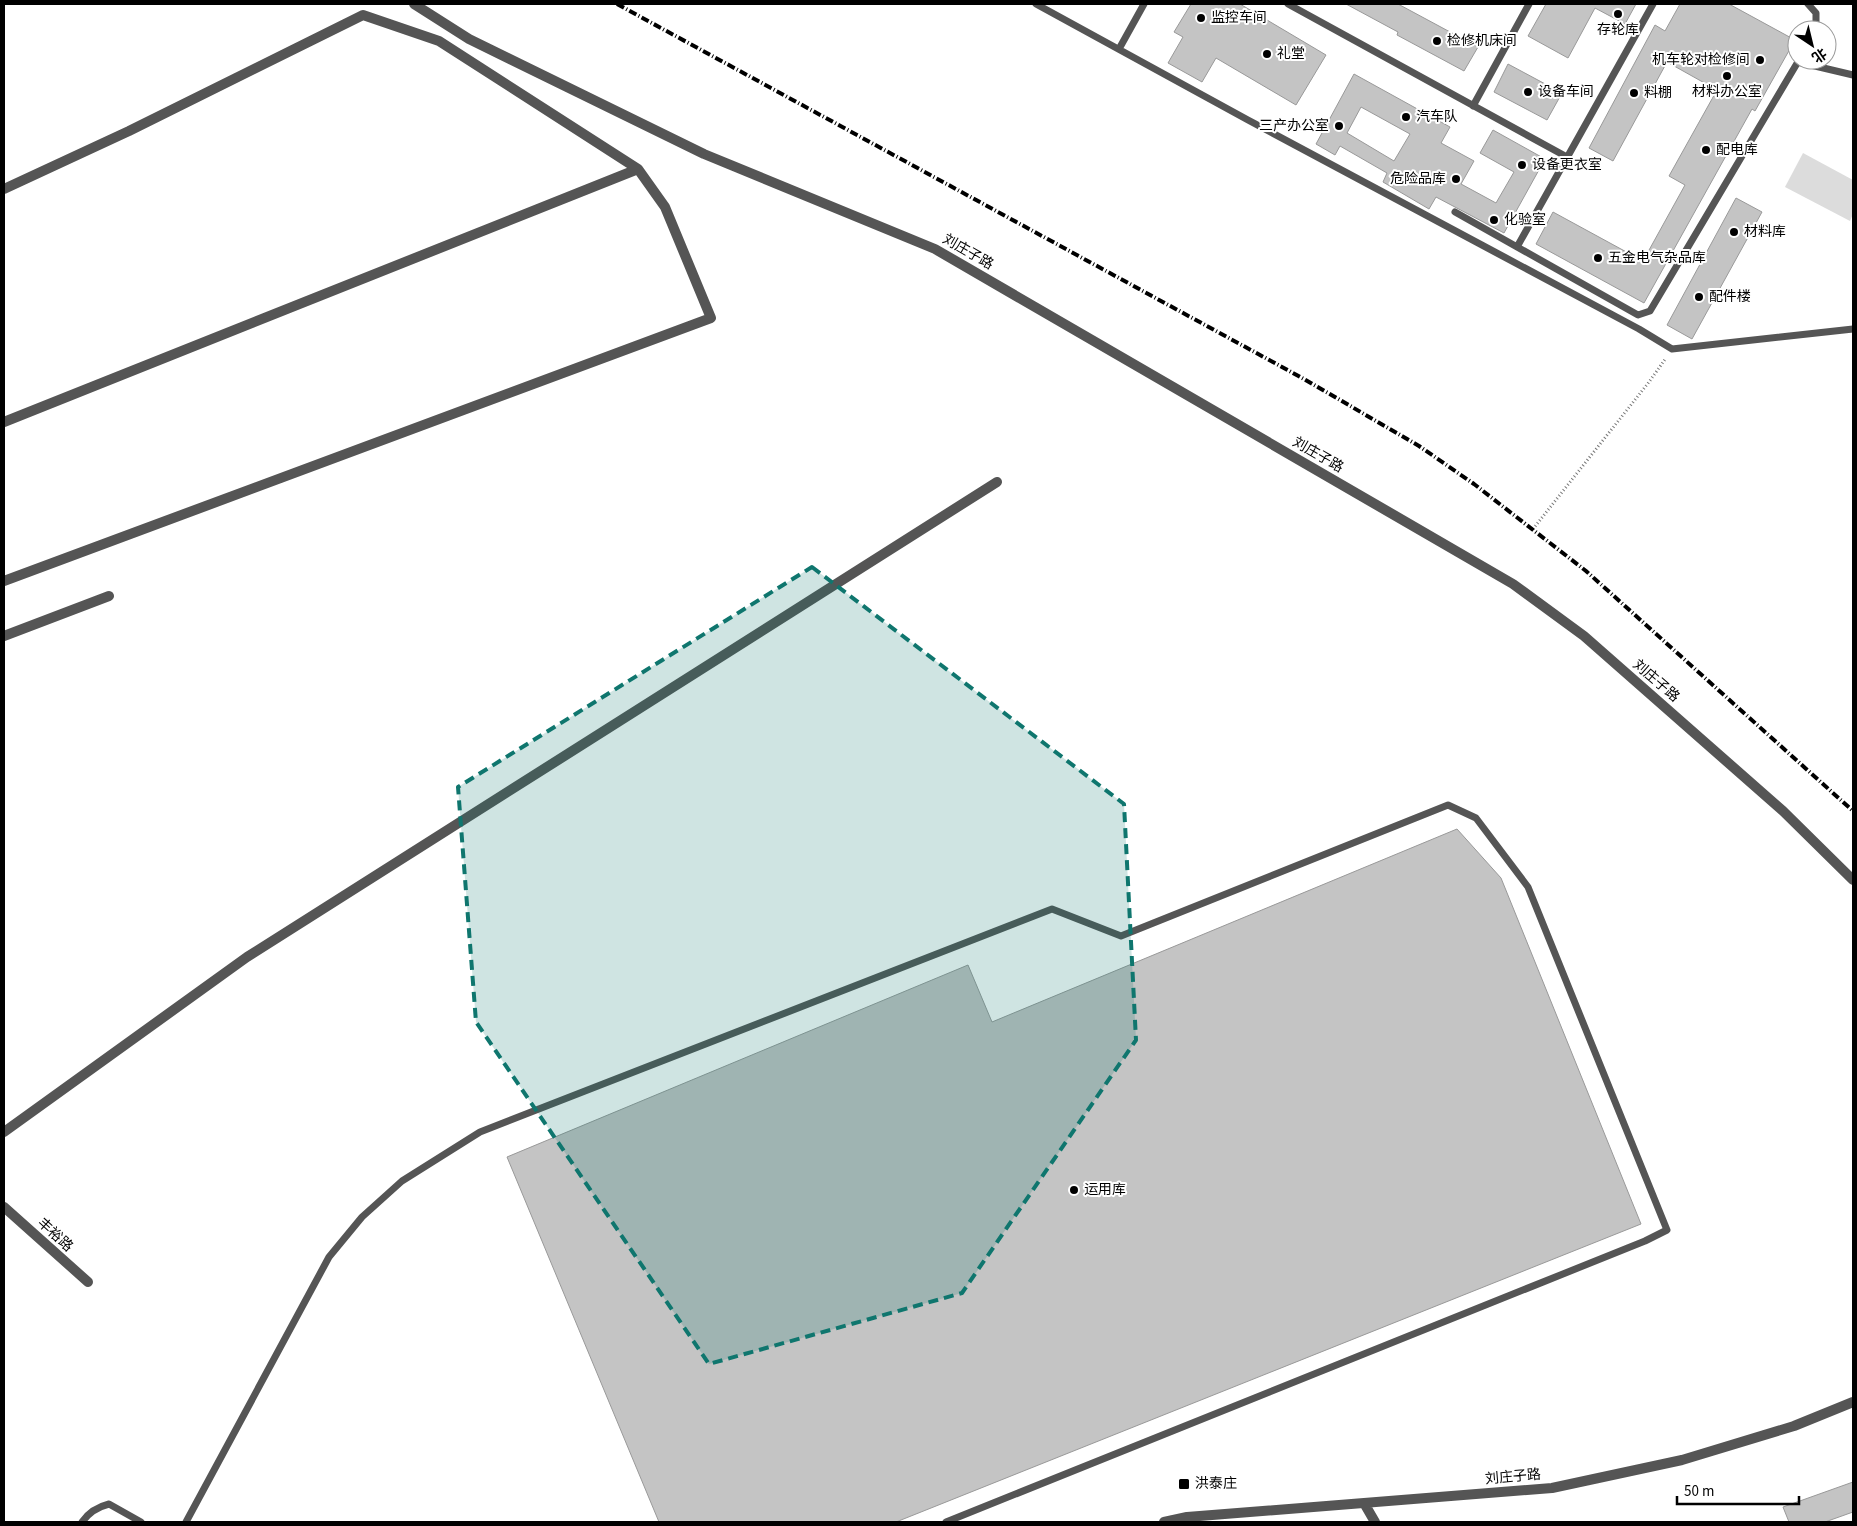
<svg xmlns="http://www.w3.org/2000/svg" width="1857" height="1526" font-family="'Source Sans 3','Noto Sans SC',sans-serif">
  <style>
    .green { fill: #dcdcdc }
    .building { fill: #c4c4c4; stroke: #999; fill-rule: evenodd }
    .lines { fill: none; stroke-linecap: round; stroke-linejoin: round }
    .path { stroke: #777; stroke-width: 3; stroke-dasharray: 1 2.5; stroke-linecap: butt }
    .service { stroke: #555; stroke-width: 7 }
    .minor { stroke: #555; stroke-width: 10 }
    .tertiary { stroke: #555; stroke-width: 10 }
    .rail { stroke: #000; stroke-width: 4; stroke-dasharray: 8 2.5 1 2.5; stroke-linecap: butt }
    .marked { fill: #0f766e; fill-opacity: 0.2; stroke: #0f766e; stroke-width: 4; stroke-dasharray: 10 6; stroke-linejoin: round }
    .poi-dot { fill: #000; stroke: #fff; stroke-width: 2 }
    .labels { text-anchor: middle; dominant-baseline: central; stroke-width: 4; stroke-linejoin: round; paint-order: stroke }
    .poi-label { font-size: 14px; fill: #000; stroke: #fff; text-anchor: start }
    .street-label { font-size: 14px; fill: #000; stroke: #fff }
  </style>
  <rect width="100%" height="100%" fill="#fff"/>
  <path class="green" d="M1803,153L1853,180V214L1850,221L1785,187Z"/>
  <path class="building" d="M1191,4H1240L1326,55L1296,105L1216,58L1202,82L1168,63L1183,37L1174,32Z
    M1346,4H1398L1478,47L1464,71L1397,35L1398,32Z
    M1546,4H1636L1625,24L1595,8L1568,58L1528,36Z
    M1680,4H1729L1795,40L1755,111L1752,109L1644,303L1536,244L1553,212L1643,261L1685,185L1669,176L1717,90L1667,62L1613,161L1589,148L1655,25L1665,31Z
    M1508,64L1562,93L1547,120L1494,92Z
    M1354,74L1450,127L1441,143L1474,161L1461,184L1496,203L1514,172L1480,153L1493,130L1545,159L1504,233L1436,197L1429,209L1383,182L1387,173L1340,146L1335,155L1316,144ZM1361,107L1410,134L1394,161L1347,133Z
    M1736,198L1762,212L1692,339L1667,325Z
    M1457,829L1501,878L1641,1224L896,1522H659L507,1157L968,965L992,1022Z
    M1853,1482V1512L1825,1522H1789L1783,1507Z"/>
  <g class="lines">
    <path class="path" d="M1533,529L1649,382L1666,358"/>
    <path class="service" d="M1036,4L1248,120L1639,329L1672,349L1853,329
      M1288,4L1567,157
      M1808,4L1816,13V30
      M1119,49L1144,4
      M1798,62L1853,75
      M1473,106L1529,4
      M1455,212L1638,315L1650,311L1799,60
      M1517,247L1653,4
      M82,1522C89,1512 97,1507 109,1504L141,1522
      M186,1522L329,1257L362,1217L402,1181L480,1132L1052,909L1121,936L1448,805L1476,818L1528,887L1667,1230L1645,1241L946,1522"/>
    <path class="minor" d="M414,4L469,39L704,154L935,249L1513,584L1584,636L1783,811L1853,880
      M4,189L129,131L363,15L439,41L638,169L4,422
      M4,581L711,318L665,207L638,169
      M4,636L109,596
      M4,1132L247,957L997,482
      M1364,1503L1375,1522
      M1164,1522L1187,1517L1552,1488L1682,1460L1794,1426L1853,1402"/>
    <path class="tertiary" d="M4,1207L88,1282"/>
    <path class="rail" d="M617,4L1304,379L1419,446L1474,484L1586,571L1853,811"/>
  </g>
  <path class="marked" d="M812,567L1124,804L1136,1040L962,1293L709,1364L476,1022L458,787Z"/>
  <g class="poi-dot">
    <circle cx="1618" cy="14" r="5"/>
    <circle cx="1201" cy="18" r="5"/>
    <circle cx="1437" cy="41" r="5"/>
    <circle cx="1267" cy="54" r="5"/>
    <circle cx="1760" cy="60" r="5"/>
    <circle cx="1727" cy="76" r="5"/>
    <circle cx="1528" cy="92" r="5"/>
    <circle cx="1634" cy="93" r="5"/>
    <circle cx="1406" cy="117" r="5"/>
    <circle cx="1339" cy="126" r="5"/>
    <circle cx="1706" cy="150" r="5"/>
    <circle cx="1522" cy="165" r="5"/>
    <circle cx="1456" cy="179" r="5"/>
    <circle cx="1494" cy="220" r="5"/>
    <circle cx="1734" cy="232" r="5"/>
    <circle cx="1598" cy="258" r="5"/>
    <circle cx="1699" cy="297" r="5"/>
    <circle cx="1074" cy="1190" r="5"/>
    <rect x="1178" y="1478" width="12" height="12" rx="2.5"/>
  </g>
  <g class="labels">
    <g class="poi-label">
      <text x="1211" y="18">监控车间</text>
      <text x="1618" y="30" text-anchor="middle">存轮库</text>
      <text x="1447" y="41">检修机床间</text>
      <text x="1277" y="54">礼堂</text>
      <text x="1750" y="60" text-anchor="end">机车轮对检修间</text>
      <text x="1538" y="92">设备车间</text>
      <text x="1727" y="92" text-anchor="middle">材料办公室</text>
      <text x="1644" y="93">料棚</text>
      <text x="1416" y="117">汽车队</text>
      <text x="1329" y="126" text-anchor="end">三产办公室</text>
      <text x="1716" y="150">配电库</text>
      <text x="1532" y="165">设备更衣室</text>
      <text x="1446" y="179" text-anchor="end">危险品库</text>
      <text x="1504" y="220">化验室</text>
      <text x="1744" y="232">材料库</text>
      <text x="1608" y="258">五金电气杂品库</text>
      <text x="1709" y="297">配件楼</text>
      <text x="1084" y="1190">运用库</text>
      <text x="1195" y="1484">洪泰庄</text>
    </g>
    <g class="street-label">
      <text transform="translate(968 252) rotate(30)">刘庄子路</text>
      <text transform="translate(1318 455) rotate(30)">刘庄子路</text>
      <text transform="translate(1656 681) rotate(41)">刘庄子路</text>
      <text transform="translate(55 1235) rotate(42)">丰裕路</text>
      <text transform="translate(1513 1477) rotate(-5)">刘庄子路</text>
    </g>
  </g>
  <rect width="1857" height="1526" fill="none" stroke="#000000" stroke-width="10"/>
  <g transform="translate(1812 45) rotate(145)"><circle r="24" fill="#ffffff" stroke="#999999"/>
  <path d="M0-4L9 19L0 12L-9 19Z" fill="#000000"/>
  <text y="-8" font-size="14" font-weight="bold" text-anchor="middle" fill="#000000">北</text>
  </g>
  <path d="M1677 1496v8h122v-8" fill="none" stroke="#000000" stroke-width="2.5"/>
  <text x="1684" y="1496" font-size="15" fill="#000000" stroke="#ffffff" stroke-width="4" paint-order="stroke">50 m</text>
</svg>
